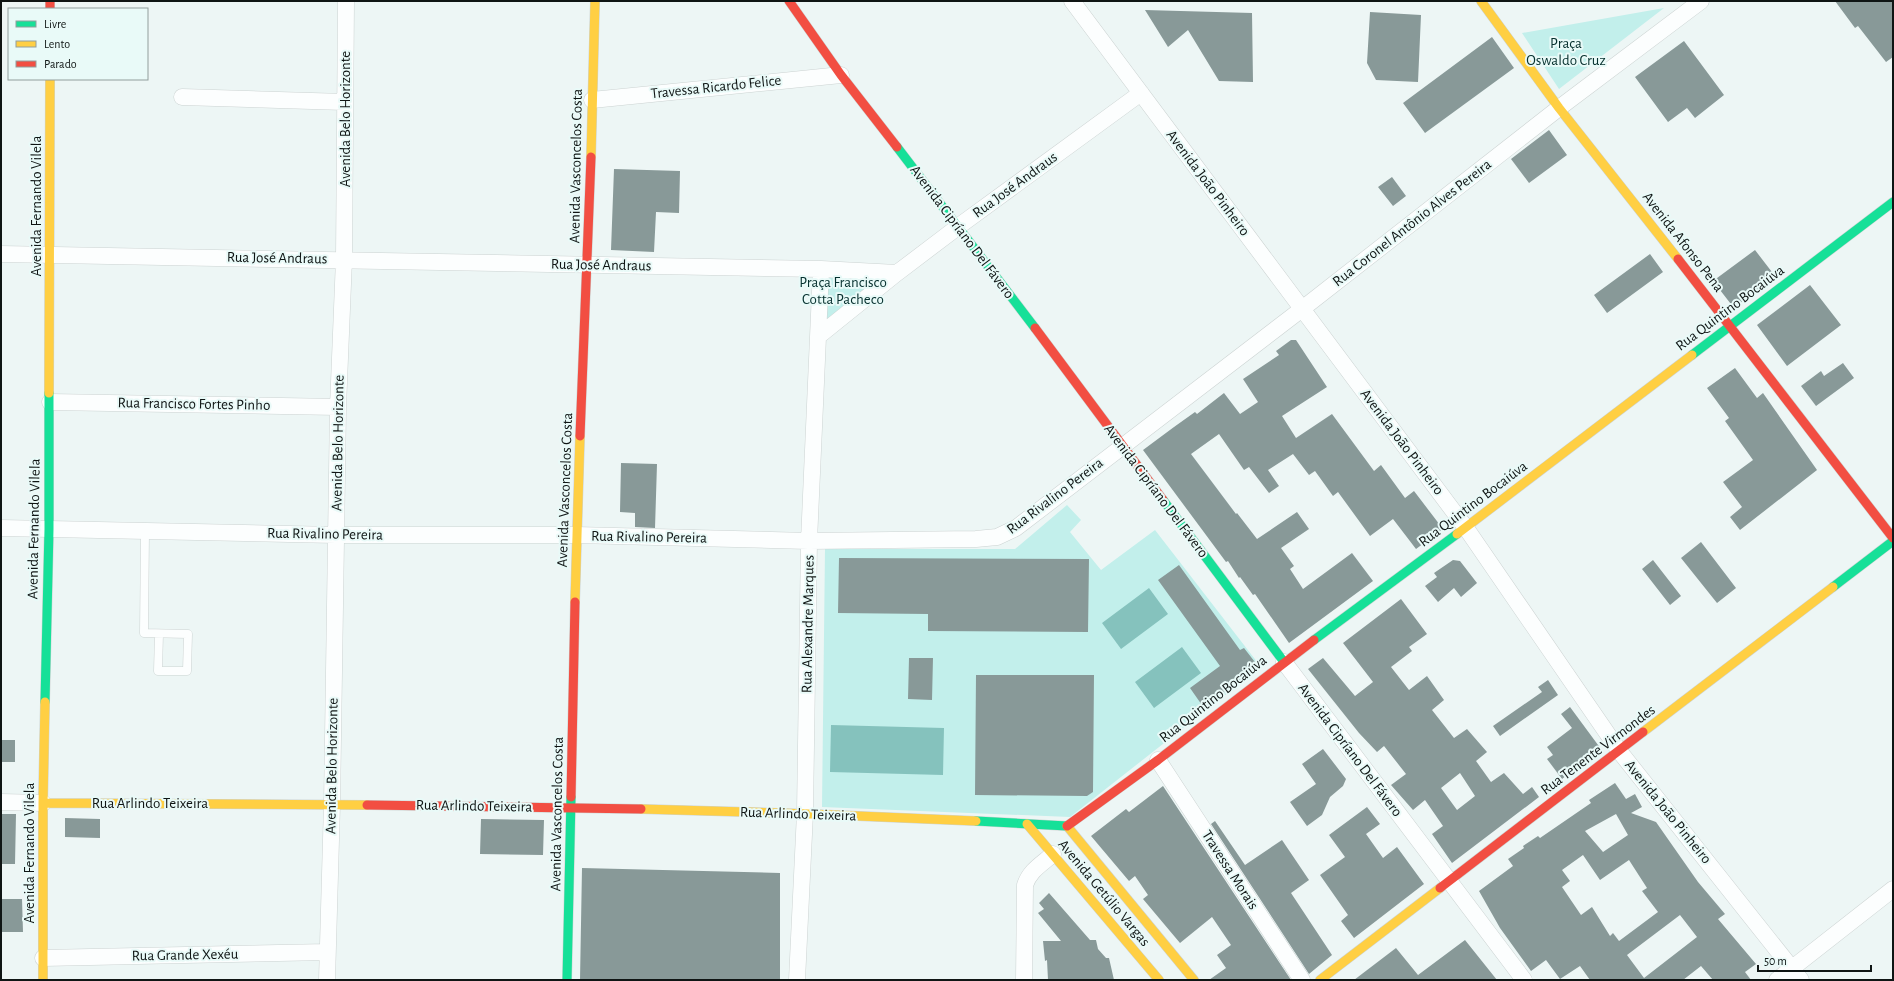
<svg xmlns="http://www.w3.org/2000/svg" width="1894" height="981" font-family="'Alegreya Sans',sans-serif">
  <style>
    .green { fill: #c2efeb }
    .water { fill: #85c2bd }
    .building { fill: #889998; fill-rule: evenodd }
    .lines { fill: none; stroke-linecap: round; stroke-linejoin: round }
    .lane-casing { stroke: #ccd3d2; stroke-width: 9 }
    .street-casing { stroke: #ccd3d2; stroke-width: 17 }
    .fast-casing { stroke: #ccd3d2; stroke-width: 10 }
    .slow-casing { stroke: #ccd3d2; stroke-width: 10 }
    .jam-casing { stroke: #ccd3d2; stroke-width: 10 }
    .lane { stroke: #fcfefe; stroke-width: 8 }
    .street { stroke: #fcfefe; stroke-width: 16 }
    .fast { stroke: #16e098; stroke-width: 9 }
    .slow { stroke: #ffcf43; stroke-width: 9 }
    .jam { stroke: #f24e42; stroke-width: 9 }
    .labels { text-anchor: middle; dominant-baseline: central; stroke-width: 4; stroke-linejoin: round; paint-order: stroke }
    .park-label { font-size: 15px; fill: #06302e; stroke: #e9faf8 }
    .street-label { font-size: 15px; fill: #0f1514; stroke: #e9faf8 }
  </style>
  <rect width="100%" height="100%" fill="#edf6f5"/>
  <path class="green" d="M1664,8L1559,89L1522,33Z
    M827,270L886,280L825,326Z
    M1067,505L1081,520L1070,532L1101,570L1155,530L1261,667L1070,817L822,807L825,549H1015Z"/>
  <path class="water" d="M1149,588L1168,614L1121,649L1102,623Z
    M1182,647L1201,673L1154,708L1135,682Z
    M831,725L944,728L943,775L830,772Z"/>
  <path class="building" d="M1835,1H1893V57L1886,62L1858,26L1855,28Z
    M1145,10L1252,13L1253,82L1219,81L1188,30L1168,47Z
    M1370,12L1421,15L1418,82L1376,80L1367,63Z
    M1492,37L1514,68L1425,133L1403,103Z
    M1684,41L1724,95L1695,118L1687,108L1668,122L1635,77Z
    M1549,130L1567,155L1529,183L1511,159Z
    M614,169L680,171L679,213L656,212L654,252L611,250Z
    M1392,177L1406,196L1393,206L1378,187Z
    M1755,250L1775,276L1734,308L1713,281Z
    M1650,254L1663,272L1607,313L1594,295Z
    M1810,285L1841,325L1787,366L1757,325Z
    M1291,340H1296L1327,387L1282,416L1296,438L1332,414L1374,471L1381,465L1405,498L1414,491L1443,529L1416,549L1393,519L1370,536L1338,492L1333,496L1315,471L1309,475L1293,454L1268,470L1279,486L1269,493L1249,467L1244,470L1219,434L1191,454L1236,514L1237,513L1257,539L1297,512L1309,529L1281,548L1294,566L1290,569L1303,589L1352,553L1373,581L1289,643L1255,594L1253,595L1240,577L1239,578L1228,561L1226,562L1143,450L1174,427L1195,412L1197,414L1224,393L1240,414L1258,402L1243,379L1279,355L1276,351Z
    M1843,363L1854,378L1816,406L1801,386L1821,371L1824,376Z
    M1735,368L1757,398L1763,393L1817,470L1740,530L1730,517L1742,507L1723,482L1753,460L1725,421L1729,418L1707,388Z
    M621,463L657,464L655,528L635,527V513L620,512Z
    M1701,542L1736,588L1717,603L1681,558Z
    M839,558L1089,559L1088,632L928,631V614L838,613Z
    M1453,560L1460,561L1477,583L1461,597L1454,588L1438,602L1425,586L1437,577L1434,573Z
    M1653,560L1681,596L1670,605L1642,569Z
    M1179,565L1240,650L1244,648L1258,666L1204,708L1190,688L1220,666L1158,580Z
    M1401,599L1427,634L1409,647L1412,651L1391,667L1409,690L1427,676L1444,700L1432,710L1454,738L1467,729L1487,752L1476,761L1491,782L1504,773L1523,794L1532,787L1539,797L1452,863L1432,834L1443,826L1425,800L1413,810L1391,785L1406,774L1384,746L1377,752L1359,733L1308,669L1323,658L1355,696L1373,682L1343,643ZM1460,773L1475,796L1457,810L1441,788Z
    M909,658H933L932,700L908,699Z
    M976,675H1094L1093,792L1087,796L975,795Z
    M1548,680L1558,695L1500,736L1493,726L1542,692L1538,687Z
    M1570,707L1601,749L1562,779L1547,759L1553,755L1547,747L1572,728L1561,714Z
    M1,740H15V762H1Z
    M1323,749L1346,779L1343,786L1330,797L1322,815L1307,826L1290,802L1316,784L1302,764Z
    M1615,783L1626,799L1635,794L1642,807L1631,813L1656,822L1698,882L1725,914L1718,919L1756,964L1745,972L1751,980H1713L1701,966L1683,980H1590L1580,966L1560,979L1546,960L1531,971L1500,928L1479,891L1513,866L1508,859L1524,848L1523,846L1538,836L1540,838L1591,803L1589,800ZM1616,814L1628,835L1603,852L1585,831ZM1583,855L1600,880L1629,860L1647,888L1642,891L1658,912L1619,941L1613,933L1610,936L1592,907L1581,915L1562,887L1570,881L1562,870ZM1680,915L1697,937L1644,978L1627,955Z
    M1163,786L1291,980H1209L1226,968L1217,955L1231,945L1212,917L1180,943L1143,899L1148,895L1135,876L1129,881L1091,836L1126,809L1129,812Z
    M1367,807L1380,824L1366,834L1383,858L1397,847L1424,884L1354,938L1341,921L1348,915L1320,875L1345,857L1329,835Z
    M1,814H16L15,864H1Z
    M65,818L100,819V838L65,837Z
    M481,819L544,820L543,855L480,854Z
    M1215,821L1245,865L1282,840L1309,880L1291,893L1332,955L1309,974L1211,824Z
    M582,868L780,873V980H580Z
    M1049,893L1090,940H1096L1098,949L1106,958H1109L1114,980H1048L1047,960L1045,961L1043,941H1061L1038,913L1044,909L1039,903Z
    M1,899H22L23,932H1Z
    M1465,940L1497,980H1354L1396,948L1418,975Z"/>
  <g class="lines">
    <defs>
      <path id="lane" d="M145,531L144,633L188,634L187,671H158L159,634"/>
      <path id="street" d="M1072,1L1466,528L1620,752L1801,980
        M182,97L345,102
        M592,100L841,75
        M1,254L821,269L897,273L959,226L1141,93
        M820,335L897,273
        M50,402L338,407
        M1,528L336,535H576L809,541L976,539L997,537L1016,528L1302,309L1559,108L1701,1
        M1284,662L1524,980
        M1158,760L1302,980
        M1,802L43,803
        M43,958L327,952
        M327,980L332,804L338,407L344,259L346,1
        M797,980L805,813L809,541L821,269
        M1024,980L1025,885C1030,870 1042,864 1053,854
        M1777,980L1893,889"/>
      <path id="fast" d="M897,147L1035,328
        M1692,355L1893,202
        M1163,500L1284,662
        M1833,587L1893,541
        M1314,640L1457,534
        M45,702L49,529V393
        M976,821L1067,826
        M567,980L571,797"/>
      <path id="slow" d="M1481,1L1559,108L1678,259
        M591,157L595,1
        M49,393L50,79
        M1457,534L1692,355
        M575,602L580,436
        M1643,732L1833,587
        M43,803L367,805
        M641,809L811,814L976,821
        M1027,824L1159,980
        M1067,826L1194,980
        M43,980V803L45,702
        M1320,980L1440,888"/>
      <path id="jam" d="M50,1V9
        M789,1L841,75L897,147
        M1678,259L1893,538
        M1035,328L1163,500
        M580,436L591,157
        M571,797L575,602
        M367,805L641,809
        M1067,826L1158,760L1314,640
        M1440,888L1643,732"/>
    </defs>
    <use href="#lane" class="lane-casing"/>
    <use href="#street" class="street-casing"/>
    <use href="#fast" class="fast-casing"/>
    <use href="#slow" class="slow-casing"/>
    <use href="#jam" class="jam-casing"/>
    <use href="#lane" class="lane"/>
    <use href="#street" class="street"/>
    <use href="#fast" class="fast"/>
    <use href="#slow" class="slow"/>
    <use href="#jam" class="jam"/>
  </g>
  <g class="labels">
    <g class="park-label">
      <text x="1566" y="43">Praça<tspan x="1566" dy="17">Oswaldo Cruz</tspan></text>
      <text x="843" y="282">Praça Francisco<tspan x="843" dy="17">Cotta Pacheco</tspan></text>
    </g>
    <g class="street-label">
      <text transform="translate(716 87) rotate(-6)">Travessa Ricardo Felice</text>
      <text transform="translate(345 119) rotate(-90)">Avenida Belo Horizonte</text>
      <text transform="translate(576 166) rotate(-89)">Avenida Vasconcelos Costa</text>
      <text transform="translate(1208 183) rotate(53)">Avenida João Pinheiro</text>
      <text transform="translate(1015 185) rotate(-36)">Rua José Andraus</text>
      <text transform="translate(36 206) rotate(-90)">Avenida Fernando Vilela</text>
      <text transform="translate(1412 223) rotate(-38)">Rua Coronel Antônio Alves Pereira</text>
      <text transform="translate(962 232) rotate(53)">Avenida Cipríano Del Fávero</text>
      <text transform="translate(1683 242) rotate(52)">Avenida Afonso Pena</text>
      <text transform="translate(277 258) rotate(1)">Rua José Andraus</text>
      <text transform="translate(601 265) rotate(1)">Rua José Andraus</text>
      <text transform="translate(1730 308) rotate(-37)">Rua Quintino Bocaiúva</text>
      <text transform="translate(194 404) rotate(1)">Rua Francisco Fortes Pinho</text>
      <text transform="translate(1402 442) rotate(53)">Avenida João Pinheiro</text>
      <text transform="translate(338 443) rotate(-89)">Avenida Belo Horizonte</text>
      <text transform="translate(565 490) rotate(-88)">Avenida Vasconcelos Costa</text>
      <text transform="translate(1156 491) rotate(53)">Avenida Cipríano Del Fávero</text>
      <text transform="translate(1055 496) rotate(-37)">Rua Rivalino Pereira</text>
      <text transform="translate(1473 504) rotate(-37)">Rua Quintino Bocaiúva</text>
      <text transform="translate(34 529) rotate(-89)">Avenida Fernando Vilela</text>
      <text transform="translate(325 534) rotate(1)">Rua Rivalino Pereira</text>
      <text transform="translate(649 537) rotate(1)">Rua Rivalino Pereira</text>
      <text transform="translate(808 624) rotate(-89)">Rua Alexandre Marques</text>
      <text transform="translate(1213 699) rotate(-38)">Rua Quintino Bocaiúva</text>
      <text transform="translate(1350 750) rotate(53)">Avenida Cipríano Del Fávero</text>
      <text transform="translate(1598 750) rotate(-37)">Rua Tenente Virmondes</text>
      <text transform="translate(332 766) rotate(-89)">Avenida Belo Horizonte</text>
      <text x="150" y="803">Rua Arlindo Teixeira</text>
      <text transform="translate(474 806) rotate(1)">Rua Arlindo Teixeira</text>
      <text transform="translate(1668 812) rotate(51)">Avenida João Pinheiro</text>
      <text transform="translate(557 814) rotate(-89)">Avenida Vasconcelos Costa</text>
      <text transform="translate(798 814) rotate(2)">Rua Arlindo Teixeira</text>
      <text transform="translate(29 853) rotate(-90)">Avenida Fernando Vilela</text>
      <text transform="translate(1230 870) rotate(57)">Travessa Morais</text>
      <text transform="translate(1104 893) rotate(50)">Avenida Getúlio Vargas</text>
      <text transform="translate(185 955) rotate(-1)">Rua Grande Xexéu</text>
    </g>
  </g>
  <rect width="1894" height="981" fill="none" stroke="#0f1514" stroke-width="4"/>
  <rect x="8" y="8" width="140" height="72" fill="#e9faf8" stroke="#929e9d"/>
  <rect x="16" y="21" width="20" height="6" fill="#16e098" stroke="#929e9d"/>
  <text x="44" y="28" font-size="12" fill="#0f1514">Livre</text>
  <rect x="16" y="41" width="20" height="6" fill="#ffcf43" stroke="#929e9d"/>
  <text x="44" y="48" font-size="12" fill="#0f1514">Lento</text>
  <rect x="16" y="61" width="20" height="6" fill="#f24e42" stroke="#929e9d"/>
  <text x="44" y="68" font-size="12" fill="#0f1514">Parado</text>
  <path d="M1758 965v6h113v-6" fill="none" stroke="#0f1514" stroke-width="2"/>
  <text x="1764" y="965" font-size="12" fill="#0f1514" stroke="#e9faf8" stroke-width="3" paint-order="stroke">50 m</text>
</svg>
